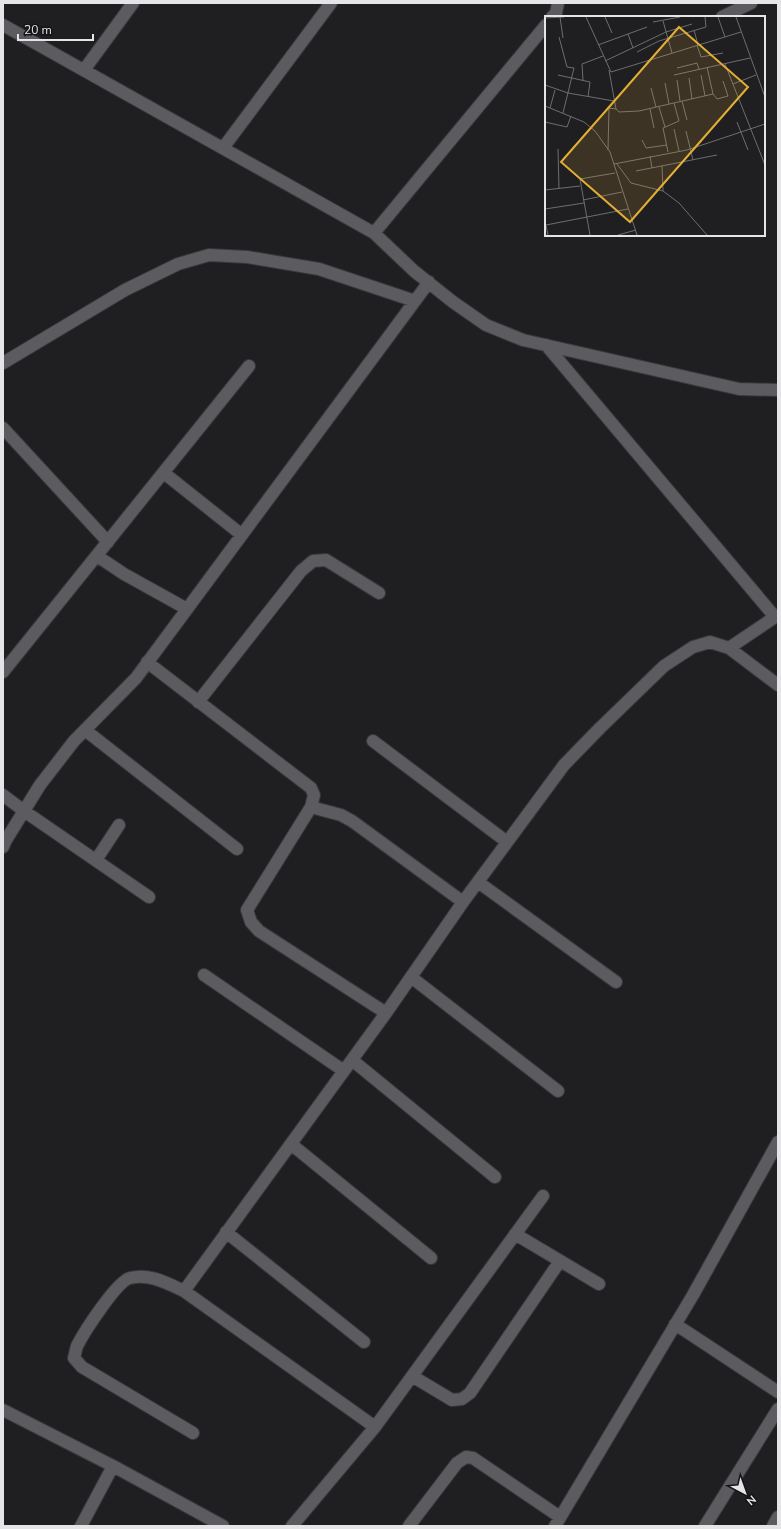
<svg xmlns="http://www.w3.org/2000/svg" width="781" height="1529" font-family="'Nunito Sans',sans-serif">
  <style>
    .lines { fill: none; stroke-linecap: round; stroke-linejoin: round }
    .street-casing { stroke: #39383b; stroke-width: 14 }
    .street { stroke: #5c5b5f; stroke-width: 12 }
    .inset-road { fill: none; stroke: #6e6d70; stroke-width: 1 }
    .view { fill: #e3ae34; fill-opacity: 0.15; stroke: #e3ae34; stroke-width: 2 }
    .inset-edge { fill: none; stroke: #e5e4e7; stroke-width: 2 }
  </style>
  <rect width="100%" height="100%" fill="#1f1e21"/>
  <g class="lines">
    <defs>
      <path id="street" d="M552,17L556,13L558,3
        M722,17L751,3
        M3,25L374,233L414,271L453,302L486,325L523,340L739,389L778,390
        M84,70L133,3
        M223,148L331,3
        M374,233L546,25
        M546,345L775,617L729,648
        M3,363L125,290L178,264L209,255L247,257L319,269L415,301
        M3,428L108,542
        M164,473L242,535
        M97,556L124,574L187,609
        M147,662L311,788L314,795L311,807L247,910L251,922L259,931L386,1013
        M3,672L249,366
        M198,702L301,571L313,561L326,560L379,593
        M85,730L237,849
        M373,741L507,842
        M3,795L24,811L149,897
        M311,807L341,815L352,821L463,902
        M3,847L6,840L40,785L74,741L136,678L429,282
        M96,860L119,825
        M478,882L616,982
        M204,975L344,1071
        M411,977L558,1091
        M352,1060L495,1177
        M291,1144L431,1258
        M226,1232L364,1342
        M515,1234L599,1284
        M184,1291L386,1013L463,902L564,765L600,728L664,666L693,647L710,642L729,648L778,685
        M675,1324L778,1392
        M412,1376L452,1400L462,1399L470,1393L560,1261
        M3,1410L113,1466L223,1526
        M193,1433L82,1367L74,1358C75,1354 76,1349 77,1346C84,1332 117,1281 130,1278C149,1273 167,1283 184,1291L375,1427
        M81,1526L113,1466
        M292,1526L375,1427L543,1196
        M409,1526L457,1463L466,1457L473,1458L560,1517
        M555,1526L693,1295L778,1142
        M705,1526L778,1409
        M773,1526L778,1517"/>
    </defs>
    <use href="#street" class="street-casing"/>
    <use href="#street" class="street"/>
  </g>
  <g transform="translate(545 16)">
    <rect width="220" height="220" fill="#1f1e21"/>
    <path class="inset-road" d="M15,1L18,22M41,1L66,56L196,16M60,1L67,17M173,1L180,21M191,1L220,81M0,2L19,1M118,5L127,37M108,6L135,1M149,14L153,29M83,18L88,32M14,21L22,51L29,52L18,97M53,29L102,11M152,29L156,41L178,37M92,36L114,25L161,11L160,1M60,45L121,16L147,8M180,48L220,149M162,51L168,78L172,83L183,80L178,65M132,52L152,47L154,53M64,54L71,93L74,96L94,95L168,78M13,59L45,66L43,81M129,59L205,42M156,59L160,80M144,62L147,83M38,64L37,48L58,40M132,64L135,85M120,67L124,88M188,68L211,59M0,69L23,77L69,85M106,72L111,91M137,85L142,104M0,90L39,106L50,115L65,136L92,219M114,91L120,111M5,92L10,74M105,93L109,112M0,106L22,111L26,100M192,106L203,134M129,113L134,135M141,115L148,144M97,124L101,132L122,129M13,133L14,173M63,134L64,92L71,93M123,136L118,112L134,105L129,87M105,140L107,152M69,148L142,134L220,108M72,148L86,167L118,175L134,187L162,219M117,150L118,175M91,155L172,139M0,174L35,170M38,184L77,176M0,193L39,187M0,205L3,219M1,209L83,193M45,219L35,163L70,157M73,219L91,214"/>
    <path class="view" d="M134,11L203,71L85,206L16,146Z"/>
    <rect width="220" height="220" class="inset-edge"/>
  </g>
  <rect width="781" height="1529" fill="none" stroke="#e5e4e7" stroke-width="8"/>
  <g transform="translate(745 1493) rotate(139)" stroke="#161418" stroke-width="3" paint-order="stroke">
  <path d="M0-3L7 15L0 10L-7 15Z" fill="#e5e4e7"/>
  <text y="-6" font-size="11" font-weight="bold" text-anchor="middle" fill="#e5e4e7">N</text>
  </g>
  <path d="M18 34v6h75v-6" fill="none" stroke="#e5e4e7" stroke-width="2"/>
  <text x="24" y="34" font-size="12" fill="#e5e4e7" stroke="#161418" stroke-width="3" paint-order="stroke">20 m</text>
</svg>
